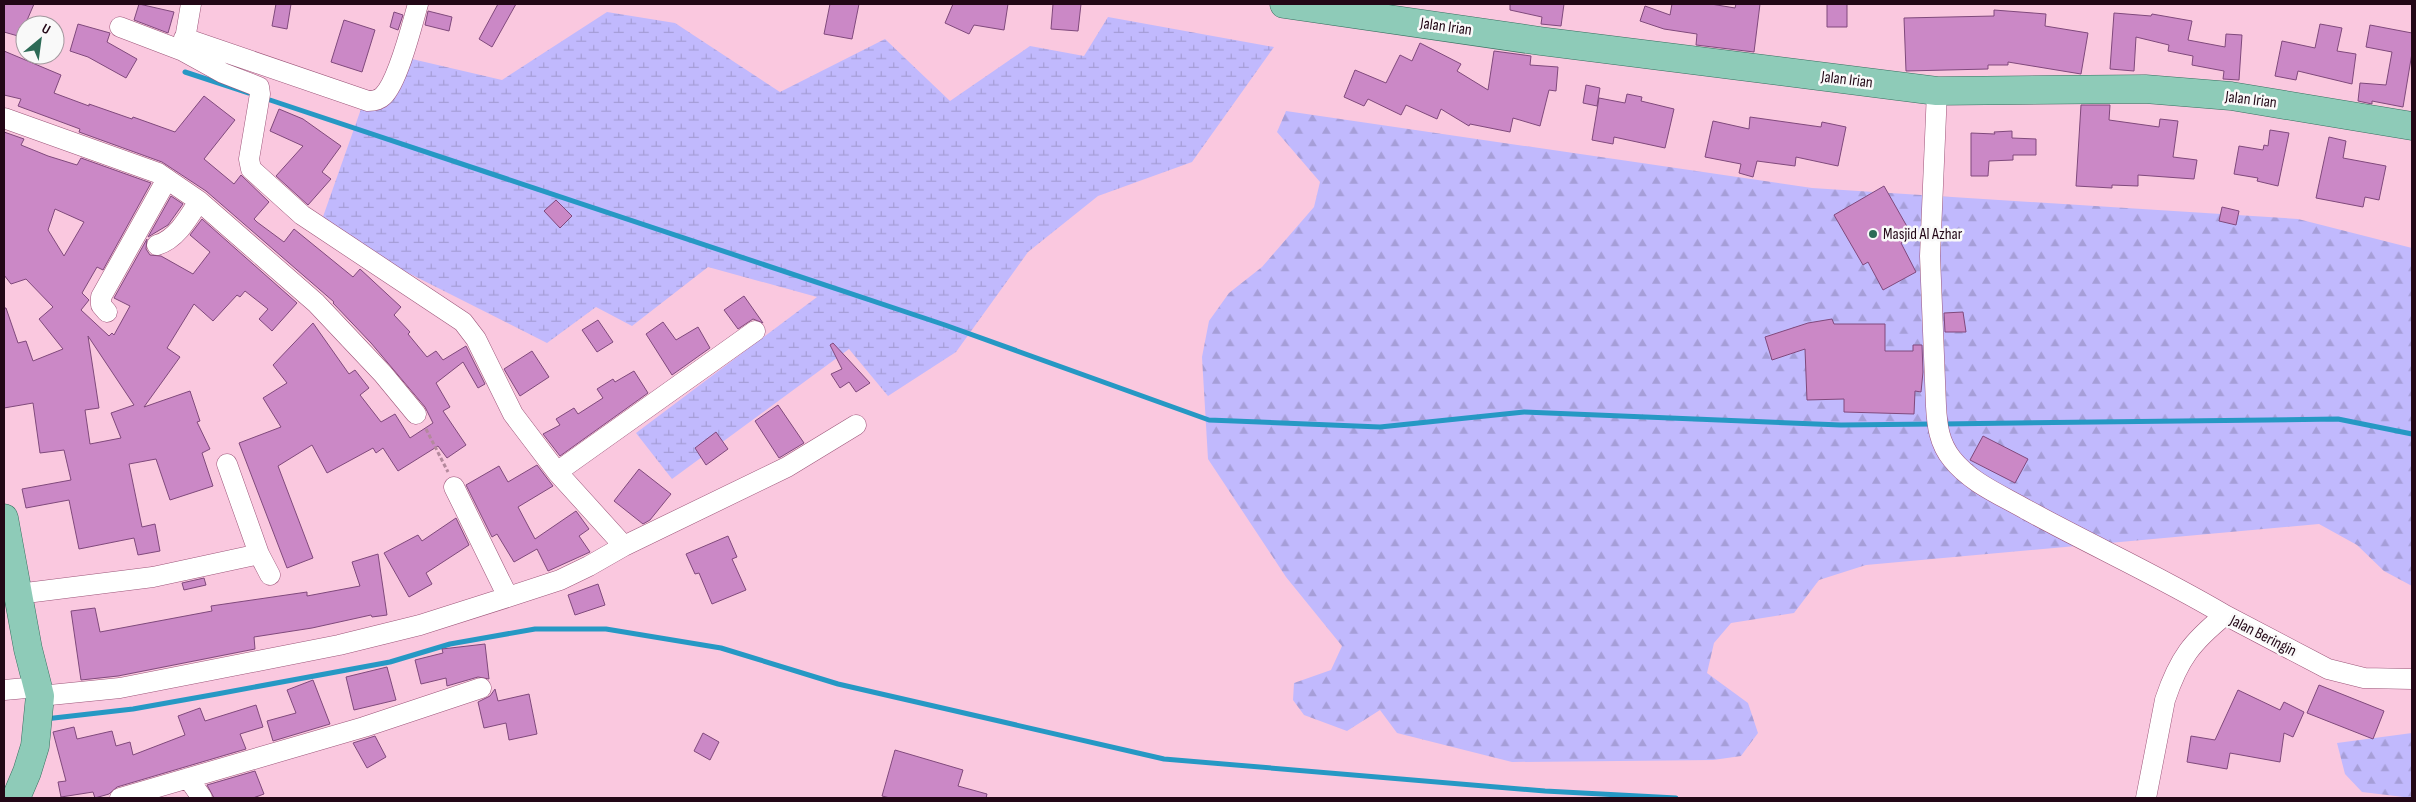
<svg xmlns="http://www.w3.org/2000/svg" width="2416" height="802" font-family="'Sofia Sans Condensed',sans-serif">
  <style>
    .forest { fill: url(#forest-firs) }
    .wetland { fill: url(#wetland-marsh) }
    .lines { fill: none; stroke-linecap: round; stroke-linejoin: round }
    .stream { stroke: #2698c4; stroke-width: 5 }
    .building { fill: #cb88c6; stroke: #80497c; fill-rule: evenodd }
    .street-casing { stroke: #9c5579; stroke-width: 21 }
    .primary-casing { stroke: #377060; stroke-width: 29 }
    .path { stroke: #b4899d; stroke-width: 3; stroke-dasharray: 4 2.5; stroke-linecap: butt }
    .street { stroke: #fff; stroke-width: 20 }
    .primary { stroke: #8ecbb8; stroke-width: 28 }
    .poi-dot { fill: #2d6b57; stroke: #f9f9f9; stroke-width: 2 }
    .labels { text-anchor: middle; dominant-baseline: central; stroke-width: 5; stroke-linejoin: round; paint-order: stroke }
    .street-label { font-size: 16px; fill: #220716; stroke: #f9f9f9 }
    .poi-label { font-size: 16px; fill: #220716; stroke: #f9f9f9; text-anchor: start }
  </style>
  <defs>
    <pattern id="forest-firs" width="22" height="20" patternUnits="userSpaceOnUse" patternTransform="scale(1.25)"><rect width="22" height="20" fill="#c1b9fd"/><path d="M5 1l3.5 6h-7zM16 11l3.5 6h-7z" fill="#a69ed8"/></pattern>
    <pattern id="wetland-marsh" width="20" height="14" patternUnits="userSpaceOnUse" patternTransform="scale(1.25)"><rect width="20" height="14" fill="#c1b9fd"/><path d="M1 5h8M5 5V1M11 12h8M15 12V8" fill="none" stroke="#a69ed8"/></pattern>
  </defs>
  <rect width="100%" height="100%" fill="#fac8df"/>
  <path class="forest" d="M1286,111L1812,188L2298,219L2412,248V586L2384,571L2357,545L2319,524L1866,565L1819,580L1794,613L1731,623L1714,643L1707,673L1748,703L1758,733L1741,756L1713,760L1512,762L1397,733L1380,710L1347,731L1304,715L1293,700L1294,683L1331,670L1342,646L1286,577L1208,459L1202,357L1209,321L1229,293L1262,267L1314,207L1320,182L1277,132Z
    M2412,733V798L2362,792L2345,774L2337,743Z"/>
  <path class="wetland" d="M607,12L675,23L780,92L885,39L950,101L1030,46L1084,56L1108,17L1274,47L1192,162L1098,196L1028,252L956,352L888,396L849,349L672,479L636,433L817,297L708,267L632,326L596,307L547,343L319,228L361,109L412,59L502,80Z"/>
  <g class="lines">
    <path class="stream" d="M185,72L249,93
      M264,98L945,325L1209,420L1380,427L1524,412L1841,425L1933,424
      M1942,424L2338,419L2412,434
      M45,719L133,709L217,694L390,662L450,644L535,629H606L721,648L838,684L1164,759L1545,791L1676,798"/>
  </g>
  <path class="building" d="M4,4H34L25,25V38L4,32Z
    M139,4L174,12L168,33L134,20Z
    M276,4H291L287,29L272,26Z
    M498,4H516L492,47L479,39Z
    M830,4H859L852,39L824,34Z
    M953,4H1008L1004,30L974,25L969,34L945,23Z
    M1053,4H1081L1078,31L1051,29Z
    M1510,4H1564L1561,26L1541,24L1542,17L1510,10Z
    M1672,4H1711L1735,8L1736,4H1760L1754,52L1696,45L1697,34L1664,29L1640,21L1645,6L1670,15Z
    M1827,4H1847V27H1827Z
    M1994,10L2046,14L2045,26L2088,33L2081,74L2008,62V65H1988V69L1906,71L1904,18L1994,16Z
    M428,11L452,17L449,31L425,25Z
    M394,12L403,15L398,30L390,27Z
    M2114,13L2151,16L2152,14L2192,21L2188,40L2225,47L2226,34L2242,35L2239,80L2223,79L2224,71L2192,65L2193,56L2168,51L2169,45L2136,37L2134,71L2110,69Z
    M344,20L375,30L362,72L331,62Z
    M78,24L110,33L107,42L137,59L126,78L88,57L70,51Z
    M2320,24L2342,28L2337,51L2356,54L2352,84L2298,71L2296,80L2275,76L2282,41L2315,48Z
    M2370,25L2412,33V53L2403,107L2372,101V104L2358,101L2360,83L2386,85L2392,52L2366,47Z
    M1420,43L1461,64L1457,71L1488,90L1494,51L1531,56L1530,65L1558,67L1556,91L1549,90L1540,126L1513,118L1510,132L1470,124L1469,126L1441,109L1437,119L1406,105L1401,115L1368,99L1364,106L1344,97L1355,70L1386,83L1400,55L1412,61Z
    M4,51L61,75L54,93L89,106V104L132,119L133,117L175,132L204,96L235,120L204,159L234,184L241,175L269,202L254,219L257,222L284,242L294,229L353,277L360,269L401,307L394,315L410,332L408,334L427,357L436,351L443,360L466,346L485,384L478,388L463,362L436,383L450,407L443,411L466,445L447,458L438,446L398,471L383,448L376,453L373,448L327,473L312,445L278,466L313,558L287,568L239,443L281,427L263,398L287,383L273,365L313,323L349,374L355,370L369,388L360,395L381,422L395,414L410,438L433,423L425,407L371,343L333,303L334,302L206,191L162,162L79,132L80,129L18,106L21,99L4,95Z
    M1586,85L1600,88L1597,106L1583,103Z
    M1627,94L1642,97L1641,101L1674,109L1665,148L1614,137L1613,144L1592,140L1599,98L1625,103Z
    M2081,105H2110L2109,120L2159,127L2160,119L2178,121L2173,157L2197,160L2194,179L2138,175V186L2112,185V188L2076,186Z
    M279,109L303,119L341,146L322,172L331,179L308,205L276,176L303,146L270,131Z
    M1750,117L1821,127L1822,122L1846,127L1838,166L1796,157L1795,166L1757,161L1753,177L1739,173L1741,164L1705,157L1713,121L1749,129Z
    M2270,130L2289,133L2278,186L2257,181L2258,178L2234,174L2239,146L2263,150L2264,145L2268,146Z
    M2012,131V138L2036,139V155H2013V160L1989,161L1988,176H1971V133L1995,134L1994,132Z
    M4,132L24,139L21,145L48,156L77,165L81,158L151,183L103,270L97,267L82,293L89,300L81,310L109,336L112,333L114,335L130,306L114,298L147,239L146,249L150,255L161,256L193,274L210,252L190,235L202,219L297,303L272,331L259,319L268,309L245,291L240,297L237,295L213,321L194,304L167,348L180,357L144,407L190,391L200,421L197,422L210,449L202,453L213,486L170,500L156,459L129,464L142,527L155,524L160,551L138,555L134,538L79,549L69,500L26,508L22,489L71,480L64,450L40,453L33,403L4,408V308H6L18,343L26,341L33,361L63,349L39,319L53,307L26,279L11,284L4,275ZM55,209L84,222L64,256L48,230ZM88,336L134,405L111,413L121,438L90,444L85,410L99,408Z
    M2329,137L2346,141L2343,158L2386,166L2379,200L2365,197L2363,207L2316,198Z
    M1884,186L1913,237L1901,243L1916,272L1883,290L1868,262L1863,265L1834,215Z
    M171,196L183,204L168,225L148,237Z
    M556,200L572,216L560,228L544,211Z
    M2222,207L2239,211L2236,225L2219,221Z
    M744,296L763,323L753,319L738,329L724,310Z
    M1963,312L1966,332H1945L1944,313Z
    M1832,319L1834,324H1885V351H1913V345H1922L1923,372L1921,392L1915,391L1914,414L1844,412V399L1807,400L1805,349L1772,360L1765,337L1808,323Z
    M598,320L613,342L597,352L582,330Z
    M663,322L676,340L698,327L710,348L672,375L646,334Z
    M833,343L870,383L856,392L849,382L840,388L831,374L842,369L830,345Z
    M532,351L549,377L520,396L504,369Z
    M634,371L648,393L560,456L543,434L560,425L556,419L574,408L578,414L603,398L597,389L613,379L615,382Z
    M778,405L804,443L779,458L755,421Z
    M716,432L728,449L706,465L695,448Z
    M1983,436L2028,459L2015,483L1970,460Z
    M537,465L553,486L518,507L535,539L576,511L589,529L579,536L590,552L548,571L537,549L514,562L497,534L492,537L466,485L499,466L508,482Z
    M639,469L671,494L650,520L643,524L614,501Z
    M456,518L469,545L426,573L432,584L409,597L384,553L418,535L422,541Z
    M728,536L737,557L732,559L746,590L712,604L699,573L695,574L686,554Z
    M378,554L387,615L372,617L371,615L312,628L254,637L255,649L118,676L81,680L71,611L95,608L100,632L212,611L211,606L307,592V596L360,586L352,562Z
    M204,578L206,585L184,590L182,583Z
    M598,584L605,605L575,615L568,595Z
    M485,644L489,679L478,677L447,686L446,678L421,684L415,660L443,653L442,649Z
    M387,667L396,700L354,710L346,677Z
    M313,680L330,724L273,741L267,721L296,713L287,690Z
    M2319,685L2384,711L2373,739L2307,713Z
    M495,689L498,701L529,694L537,734L509,740L506,723L484,728L478,702L490,696Z
    M2238,690L2280,710L2284,702L2304,712L2293,737L2284,733L2280,762L2230,753L2227,769L2187,762L2191,736L2215,740Z
    M256,705L263,727L240,734L246,749L117,787L109,794L95,798L93,792L61,797L58,782L66,781L53,732L74,727L77,739L112,731L116,746L130,742L133,755L185,735L178,716L200,708L205,721Z
    M703,733L719,742L710,760L694,751Z
    M375,736L386,757L367,768L353,743Z
    M895,750L963,770L958,786L987,794L986,798H890L882,796Z
    M255,771L264,794L253,798H214L207,785Z"/>
  <g class="lines">
    <defs>
      <path id="street" d="M120,27L183,51L223,73L259,87L260,94L249,159L251,169L302,215L463,322L476,339L513,414L557,472
        M184,38L368,101C374,101 379,100 383,96C398,82 412,25 418,4
        M183,51L191,4
        M1937,91L1930,256L1936,406C1937,425 1939,443 1952,459C1971,483 2001,495 2027,510C2093,546 2161,577 2225,615
        M4,118L158,173L199,201L316,303L383,374L416,414
        M157,245C176,240 189,217 199,201
        M107,312L101,305V297L167,179
        M227,464L259,554
        M454,487L508,597
        M624,546L557,472L755,331
        M18,594L153,577L259,554L270,575
        M4,690L38,687
        M40,696L120,688L339,645L420,625L508,597L560,580L589,566L624,546L787,467L856,425
        M188,778L202,798
        M120,798L364,727L481,688
        M2146,798L2165,700C2179,658 2192,642 2225,615L2328,669L2364,678L2412,679"/>
      <path id="primary" d="M1284,4L1540,41L1937,91L2145,89L2231,96L2412,126
        M4,518L28,649L40,696L35,746L27,772L16,798"/>
    </defs>
    <use href="#street" class="street-casing"/>
    <use href="#primary" class="primary-casing"/>
    <path class="path" d="M426,429L448,472"/>
    <use href="#street" class="street"/>
    <use href="#primary" class="primary"/>
  </g>
  <circle class="poi-dot" cx="1873" cy="234" r="5"/>
  <g class="labels">
    <g class="street-label">
      <text transform="translate(1446 27) rotate(8)">Jalan Irian</text>
      <text transform="translate(1847 80) rotate(7)">Jalan Irian</text>
      <text transform="translate(2251 100) rotate(7)">Jalan Irian</text>
      <text transform="translate(2263 636) rotate(27)">Jalan Beringin</text>
    </g>
    <g class="poi-label">
      <text x="1883" y="234">Masjid Al Azhar</text>
    </g>
  </g>
  <rect width="2416" height="802" fill="none" stroke="#220716" stroke-width="10"/>
  <g transform="translate(40 40) rotate(29)"><circle r="24" fill="#f9f9f9" stroke="#a3989e"/>
  <path d="M0-4L9 19L0 12L-9 19Z" fill="#2d6b57"/>
  <text y="-8" font-size="14" font-weight="bold" text-anchor="middle" fill="#220716">U</text>
  </g>
</svg>
